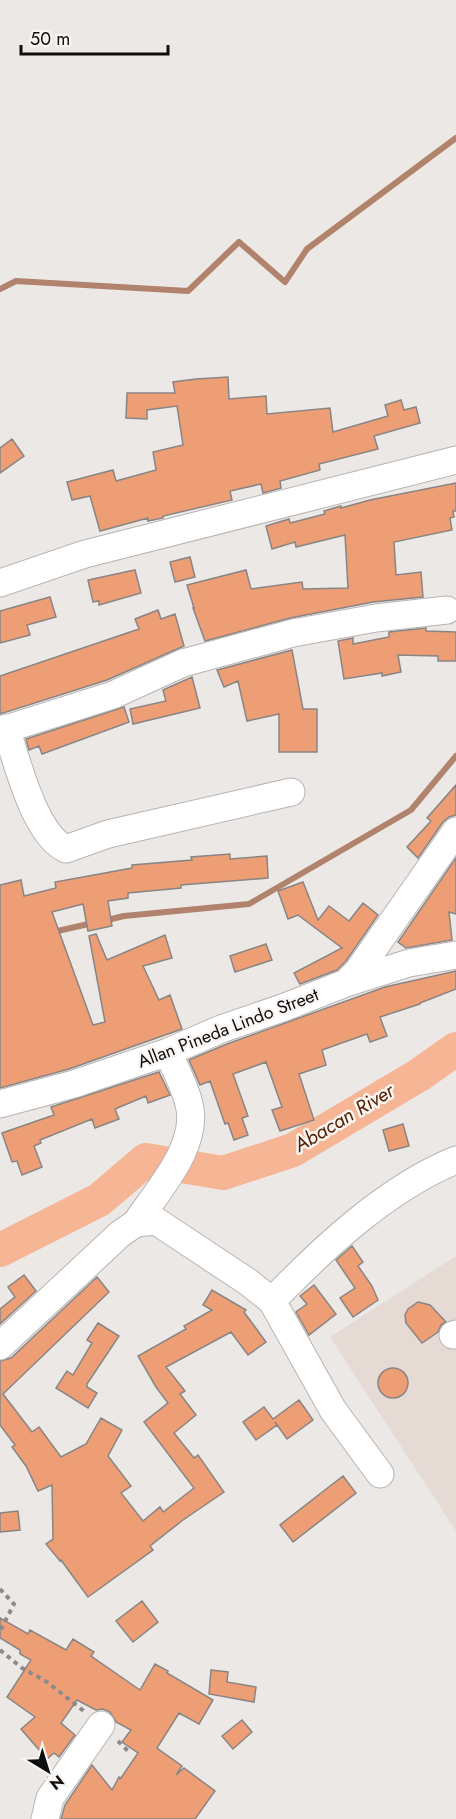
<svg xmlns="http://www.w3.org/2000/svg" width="456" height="1819" font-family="Jost,sans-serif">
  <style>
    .built { fill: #e5dad4 }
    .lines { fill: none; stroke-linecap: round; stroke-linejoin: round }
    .stream { stroke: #b1836c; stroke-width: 6 }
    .river { stroke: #f6b594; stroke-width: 34 }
    .building { fill: #ed9e75; stroke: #898584; stroke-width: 1.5 }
    .minor-casing { stroke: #b8b4b3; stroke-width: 29 }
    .path { stroke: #8d8a89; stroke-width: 4; stroke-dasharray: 4.5 4.5; stroke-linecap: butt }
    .minor { stroke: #fff; stroke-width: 27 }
    .labels { text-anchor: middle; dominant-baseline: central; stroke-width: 5; stroke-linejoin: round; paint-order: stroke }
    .street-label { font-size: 18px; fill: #0f0e0e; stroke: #f9f5f3 }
    .water-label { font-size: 20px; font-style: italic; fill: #522102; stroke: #f9f5f3 }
  </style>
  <rect width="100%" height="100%" fill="#ece8e6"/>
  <path class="built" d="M456,1256V1531L330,1337Z"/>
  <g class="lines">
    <path class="stream" d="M0,289L16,281L188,291L239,242L285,282L307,249L456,138
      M103,921L124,916L249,904L411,810L456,756
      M53,932L93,923"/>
    <path class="river" d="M0,1250L99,1200L146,1160L223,1173L293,1150L419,1075L456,1049"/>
  </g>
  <path class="building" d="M228,377L229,399L266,396L267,414L330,408L333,432L388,416L385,405L401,400L404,410L416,407L420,423L374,436L378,449L319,464L320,470L280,481L281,488L263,493L261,484L230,491L232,500L163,516V518L148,521V518L100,531L90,496L72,500L67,482L113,470L116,481L156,470L153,452L183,445L177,406L147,410V419L126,418L127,393H175L173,382L196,379Z
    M12,439L24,456L0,473V448Z
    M456,483V511H453L454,517L450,518L452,530L394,542L396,575L421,572L423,597L373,602L290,618L205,641L193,608H194L187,585L246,570L251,589L302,582L303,589L348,588L345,535L296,547L295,542L272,549L266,526L289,519L290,523L325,514L324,511L341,506V508L370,500Z
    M190,557L195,577L175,582L170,562Z
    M135,570L141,593L99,605V601L93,602L88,580Z
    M50,597L56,617L27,625L30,635L0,643V611Z
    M158,610L161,619L175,614L184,646L107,680L0,714V676L139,629L135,619Z
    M426,628V631L456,632V661H438V656L398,655L401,672L382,676V673L344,679L338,641L353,638V644L389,637V632Z
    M292,650L303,709H317V752H279V714L247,721L238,681L224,687L217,670Z
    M192,677L200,708L133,724L130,709L166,701L163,690Z
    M124,707L129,722L42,754L39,746L29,750L26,739Z
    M456,785V815L449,817L443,822L418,858L407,847L431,821L427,818Z
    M230,854V859L267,856L268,878L181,885V888L128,893V898L108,901L112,926L88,931L83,904L52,912L93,1025L105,1022L89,936L96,934L107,960L165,935L172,958L143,966L159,1000L170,995L182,1029L69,1069L0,1088V885L21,880L24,896L56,888L55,882L132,868V865L192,860L191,857Z
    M456,858V914L449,912L452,940L406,948L398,942Z
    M303,882L318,920L329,906L349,921L363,903L378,915L346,961L337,970L300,984L294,973L342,948L298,915L288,919L278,891Z
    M266,944L272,960L235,972L230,956Z
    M456,971V989L420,1003V1004L380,1017L387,1036L370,1042L367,1034L322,1050L326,1065L299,1074L314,1120L280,1131L272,1110L282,1107L266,1062L233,1074L248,1116L242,1118L248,1135L234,1140L228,1123L225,1124L210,1081L200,1085L189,1060L227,1044L385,987Z
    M159,1072L170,1095L148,1103L146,1096L115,1109L119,1119L95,1128L92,1119L40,1140L41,1143L34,1146L42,1167L22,1175L17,1161L12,1162L2,1133L54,1115L51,1107Z
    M403,1124L409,1146L389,1151L383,1130Z
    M352,1246L363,1262L358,1266L372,1286L378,1300L353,1317L340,1298L355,1288L336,1260Z
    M24,1275L36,1291L0,1324V1309L15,1297L8,1287Z
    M97,1277L109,1292L3,1394L32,1432L39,1427L61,1457L86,1444L101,1418L122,1430L108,1456L131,1486L121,1493L143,1521L160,1507L163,1512L194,1488L144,1422L168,1403L156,1387L138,1356L186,1329L184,1326L212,1310L203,1305L212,1290L246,1310L244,1312L266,1342L248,1355L231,1332L166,1367L185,1391L180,1394L196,1415L174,1433L194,1458L198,1455L224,1492L183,1520L150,1546L153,1550L88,1597L61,1560L60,1561L46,1544L53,1539L52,1485L38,1491L26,1466L12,1447L15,1445L0,1425V1361L11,1358Z
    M314,1285L336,1314L309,1335L296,1312L307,1304L300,1296Z
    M418,1302L430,1305L446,1322L441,1325L438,1332L422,1343L406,1323L405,1315L408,1309Z
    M98,1323L119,1336L87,1384V1387L97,1393L88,1408L56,1388L67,1371L73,1375L92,1343L87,1340Z
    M378 1383a15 15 0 1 1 30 0a15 15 0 1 1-30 0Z
    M299,1400L313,1420L287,1439L275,1422L277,1425L256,1440L243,1422L264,1407L273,1419Z
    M343,1476L356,1493L293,1542L280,1525Z
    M18,1511L20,1530L0,1532V1513Z
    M142,1601L158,1622L133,1642L116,1621Z
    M0,1618L28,1634L30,1630L66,1650L73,1639L94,1652L91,1656L140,1690L155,1664L168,1671L167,1673L213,1700L199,1724L179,1713L157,1748L182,1766L176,1775L184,1768L215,1791L195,1819H61L65,1805L92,1765L112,1790L119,1777L121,1778L138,1753L122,1742L131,1730L116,1722L110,1712L103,1709L96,1710L77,1700L61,1723L75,1735L59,1757L54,1753L47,1759L21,1729L35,1717L7,1697L31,1660L20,1654V1650L0,1638Z
    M211,1670L228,1672L227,1682L256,1687L254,1702L209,1694Z
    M242,1720L252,1732L233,1749L222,1736Z"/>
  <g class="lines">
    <defs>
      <path id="minor" d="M0,583L85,554L456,460
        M6,728C17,761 34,834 66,849L108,834L291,792
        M0,731L113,695L183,663L293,633L376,618L447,610
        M347,982L358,971L456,831
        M0,1104L74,1084L168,1052L221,1029L285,1007L346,983L409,963L456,955
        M136,1223C157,1191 200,1145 189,1104C185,1086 175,1069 168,1052
        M272,1301C323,1248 387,1188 456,1160
        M453,1335L456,1334
        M0,1346L120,1234L136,1223L156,1221L248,1282L272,1301L333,1410L380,1474
        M45,1819L50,1798L101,1725"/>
    </defs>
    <use href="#minor" class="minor-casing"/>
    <path class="path" d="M0,1589L14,1604L0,1631
      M0,1650L22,1668L47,1682L85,1712
      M118,1741L130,1753"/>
    <use href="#minor" class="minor"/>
  </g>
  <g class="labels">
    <g class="street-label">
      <text transform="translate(228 1028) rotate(-21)">Allan Pineda Lindo Street</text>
    </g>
    <g class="water-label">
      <text transform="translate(344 1118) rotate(-31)">Abacan River</text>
    </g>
  </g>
  <g transform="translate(48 1771) rotate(142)" stroke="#f9f5f3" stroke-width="4.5" paint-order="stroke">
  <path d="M0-4.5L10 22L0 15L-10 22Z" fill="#0f0e0e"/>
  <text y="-9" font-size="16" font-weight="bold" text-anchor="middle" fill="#0f0e0e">N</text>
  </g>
  <path d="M21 45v9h147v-9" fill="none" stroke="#0f0e0e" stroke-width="3"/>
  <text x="30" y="45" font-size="18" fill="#0f0e0e" stroke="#f9f5f3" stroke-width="4.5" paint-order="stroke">50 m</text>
</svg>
